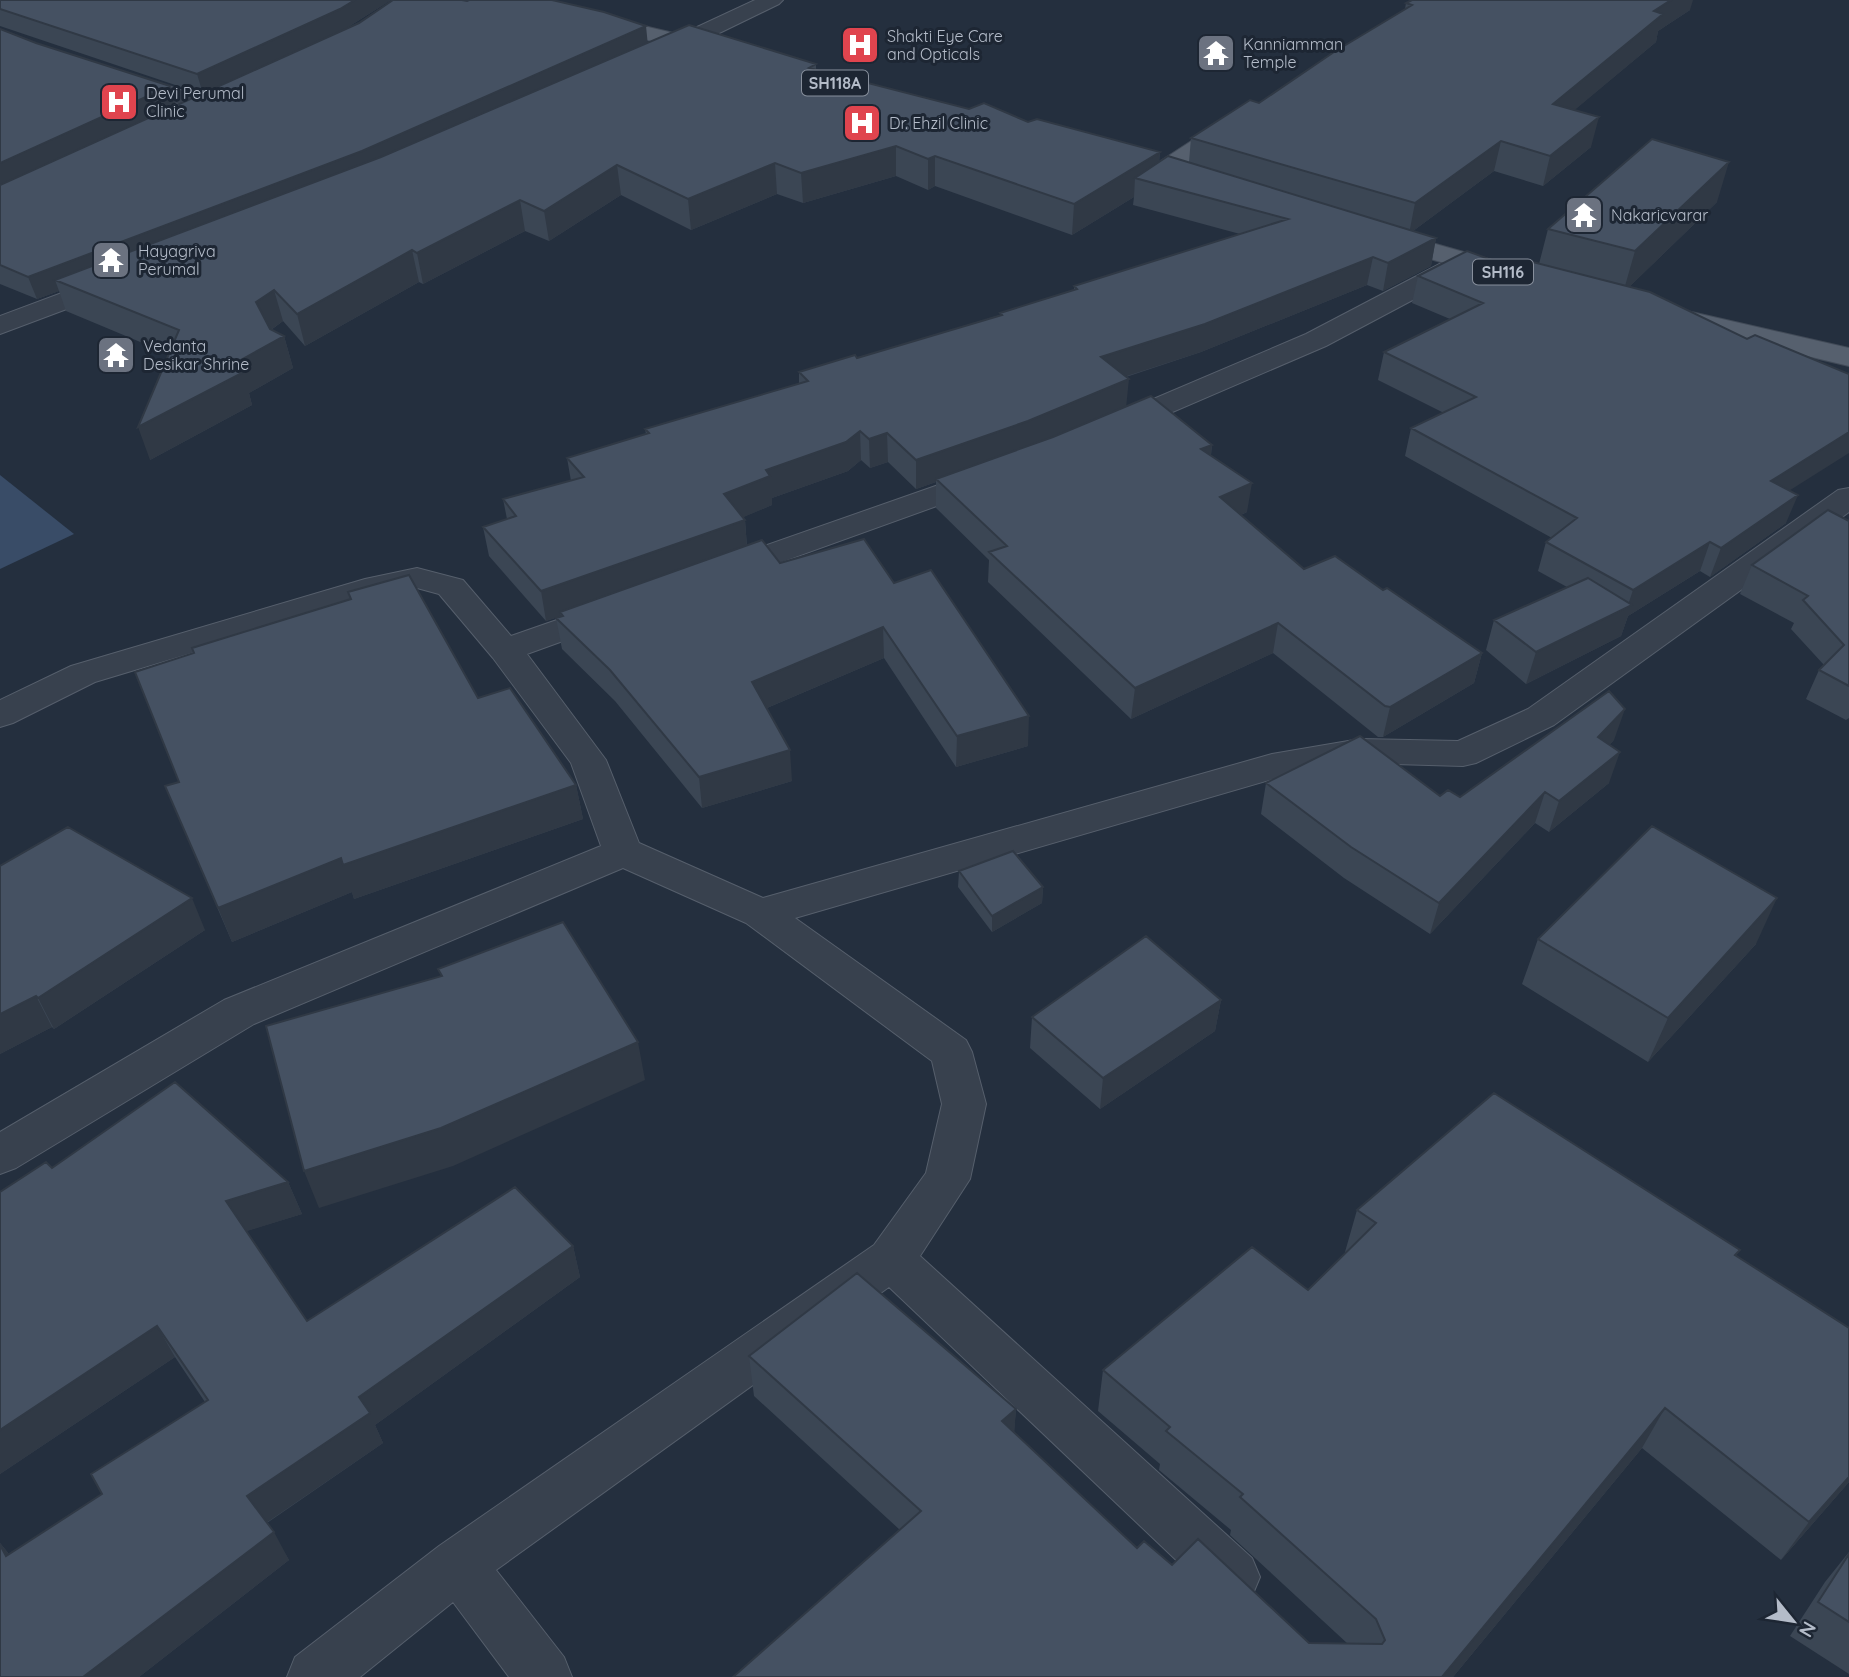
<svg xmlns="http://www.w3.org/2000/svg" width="1849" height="1677" font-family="Quicksand,sans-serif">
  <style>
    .water { fill: #394c67 }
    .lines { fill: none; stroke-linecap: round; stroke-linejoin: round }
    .street-casing { stroke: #565f6c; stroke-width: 2 }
    .primary-casing { stroke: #414a57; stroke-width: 2 }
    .street { fill: #38414e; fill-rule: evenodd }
    .primary { fill: #56606e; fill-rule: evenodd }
    .wall { fill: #3b4654 }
    .shaded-wall { fill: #303945 }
    .building { fill: #455162; stroke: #303945; stroke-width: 2 }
    .labels { text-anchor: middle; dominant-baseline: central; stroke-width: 6; stroke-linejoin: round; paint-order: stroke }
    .far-poi-label { font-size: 16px; fill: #b4bcc9; stroke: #1d2633; text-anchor: start }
    .shield { fill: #1d2633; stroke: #878f9c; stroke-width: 2 }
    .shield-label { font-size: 16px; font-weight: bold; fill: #b4bcc9 }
  </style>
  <rect width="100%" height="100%" fill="#242f3e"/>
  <path class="water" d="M0,475L74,534L0,569Z"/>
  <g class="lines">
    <defs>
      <path id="street" d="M755,0H783L779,4L668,58H652L649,53L652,48Z
        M123,72L215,101L219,106L215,111L207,113L115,84L112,79L115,74Z
        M1462,255L1471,257L1475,263L1471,269L1326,346L1126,432L1115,435L1104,432L1100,426L1104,420L1306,334L1453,257Z
        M110,275L120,277L123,283L120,289L0,334V316Z
        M984,469L995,471L1000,478L995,485L737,578L725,581L713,578L709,571L713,564Z
        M1849,488V512L1554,725L1476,763L1463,766L1360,763L1273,779L795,918L966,1040L972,1052L986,1104L970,1179L920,1256L1252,1558L1260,1577L1252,1596L1233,1604L1214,1596L889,1287L496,1570L564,1657L572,1677H509L453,1602L360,1677H287L295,1657L439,1546L874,1245L926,1173L942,1104L932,1061L746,923L623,868L254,1024L16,1168L0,1174V1132L224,1000L601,846L571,763L493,658L439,594L417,588L383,595L95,682L13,723L0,727V700L71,666L365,579L417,568L463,580L511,636L597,606L609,602L621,606L626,613L621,620L527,654L606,760L639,843L763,898L1272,754L1360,739L1458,741L1528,709L1838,490Z"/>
      <path id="primary" d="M496,0H534L720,44L723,49L720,54L712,56L500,4Z
        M1233,117L1241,119L1245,124L1241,129L1171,176L1162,178L1153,176L1150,171L1153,166L1225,119Z
        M1383,229L1513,266L1517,272L1513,278L1504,280L1374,243L1370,237L1374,231Z
        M1674,308L1849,348V366L1664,322L1660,316L1664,310Z"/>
    </defs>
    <use href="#street" class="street-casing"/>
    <use href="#primary" class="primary-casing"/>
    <use href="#street" class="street"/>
    <use href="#primary" class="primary"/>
  </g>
  <path class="wall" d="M0,0H391L345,29L265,66L647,43L816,64V70L969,109L1160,152L1159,162H1189L1191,138L1259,103L1405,9L1406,3L1690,10L1658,31L1656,42L1574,110L1591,147L1543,186L1494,171L1413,231L1436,238L1431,266L1383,291L1367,285L1201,352L1126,377V407L1212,445L1211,455L1247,512L1241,515L1304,569L1383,590L1482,653L1474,683L1383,737H1378L1273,653L1131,719L988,582L989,560L936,508V482L916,489L888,462L870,468L861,460L848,471L772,498V505L743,517L745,520L747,546L780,563L894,583L1028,746L956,767L884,658L767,708L792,781L702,808L615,701L562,649L556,618L561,616L546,621L489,556L483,527L507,519L503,499L571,481L567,458L646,434L645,429L799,384V372L857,358L1000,315V313L1074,290V286L1240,234L1133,205L1134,197L1072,235L935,186L928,190L896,176L803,203L777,194L691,230L621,195L549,241L525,231L423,284L419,282L305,346L283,321L271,330L284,336L293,368L249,393L252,405L150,460L169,354L66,311L59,291L37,299L0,284V29L176,106L202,94L0,26Z
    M1717,202L1629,287L1789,491L1786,523L1710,577L1700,571L1628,616L1621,636L1526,684L1486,650L1494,620L1567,587L1538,571L1546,542L1552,538L1405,456L1411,428L1444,413L1378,380L1384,352L1450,319L1412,303L1418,276L1516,269L1539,264L1548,229Z
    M1849,521V718L1846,720L1806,699L1819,670L1824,665L1791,629L1794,623L1740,594L1752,565Z
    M348,592L478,698L576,785L583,819L354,899L352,892L232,942L165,786L179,782L194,653L192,648L350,600Z
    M1614,740L1609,745V783L1549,832L1535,823L1430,934L1344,878L1261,814L1266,783L1440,796L1460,797Z
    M0,866L205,930L54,1029L52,1027L0,1054Z
    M959,871L1043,887L1042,903L992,932L958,887Z
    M1538,939L1756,944L1648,1062L1522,984Z
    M1221,1000L1215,1031L1100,1109L1030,1048L1032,1017Z
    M52,1168L288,1182L302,1214L246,1231L307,1321L573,1246L580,1277L375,1425L383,1443L267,1523L289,1560L139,1677H0V1543L9,1554L102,1494L205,1402L175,1357L0,1474V1192Z
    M1357,1210L1740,1250L1736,1255L1849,1482L1781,1560L1642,1448L1453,1677H733L900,1530L754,1396L749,1356L1016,1409L1014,1432L1137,1548L1172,1565L1309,1643L1348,1644L1230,1535L1231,1530L1159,1470L1160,1464L1098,1411L1103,1370L1308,1290L1346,1253L1345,1252Z
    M1849,1552V1674L1790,1636L1825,1582Z"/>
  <path class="shaded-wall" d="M355,0H391L345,29L203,94L197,74Z
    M1671,0H1693L1690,10L1658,31L1656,42L1546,134L1553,104L1654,11Z
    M646,26L648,46L70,286L55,280L59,291L37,299L28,277Z
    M170,86L176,106L0,188V163Z
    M1599,117L1591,147L1543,186L1550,156Z
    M1501,141L1494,171L1409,234L1415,203Z
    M896,146V176L803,203L801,173Z
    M1160,152L1157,182L1135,178L1134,197L1072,235L1074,204Z
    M935,156V186L928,190V159Z
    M1729,162L1717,202L1623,293L1635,251Z
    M775,163L777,194L691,230L688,199Z
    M617,165L621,195L549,241L544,211Z
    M520,200L525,231L423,284L417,253Z
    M1436,238L1431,266L1383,291L1388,263Z
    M412,250L419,282L305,346L297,314Z
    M1373,257L1367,285L1201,352L1099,385L1101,357Z
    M274,290L283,321L265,334L256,302Z
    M284,336L293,368L249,393L252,405L150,460L138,427L230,366Z
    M1129,379L1126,408L1027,450L936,479V482L916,489V460Z
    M860,431L861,460L848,471L772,498V505L727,524L724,494L766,470Z
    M1849,432V453L1760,509L1771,481Z
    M887,433L888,462L870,468L869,439Z
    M1212,445L1208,474L1201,449Z
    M1252,483L1247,512L1216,526L1220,497Z
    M1798,495L1786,523L1710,577L1721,548Z
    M745,520L747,549L560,612L561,616L546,621L541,591Z
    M1710,542L1700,571L1628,616L1621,636L1526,684L1536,652L1627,608L1633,590Z
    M1278,623L1273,653L1131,719L1135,688Z
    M883,627L884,658L755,713L752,682Z
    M1482,653L1474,683L1383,737L1390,707Z
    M1625,709L1614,740L1587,768L1598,737Z
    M1029,716L1028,746L956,767L957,736Z
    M790,750L792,781L702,808L699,777Z
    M1620,752L1609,783L1549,832L1559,801Z
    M576,785L583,819L354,899L343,865Z
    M1545,792L1535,823L1430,934L1439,903Z
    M341,858L352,892L232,942L218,908Z
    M1043,887L1042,903L992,932V916Z
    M192,898L205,930L54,1029L38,998Z
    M1777,898L1756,944L1648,1062L1668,1018Z
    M36,996L52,1027L0,1054V1014Z
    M1221,1000L1215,1031L1100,1109L1103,1078Z
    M638,1042L645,1080L453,1166L319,1208L304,1171Z
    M288,1182L302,1214L241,1233L226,1201Z
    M573,1246L580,1277L375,1425L383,1443L263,1525L247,1496L359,1397Z
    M157,1326L175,1357L0,1474V1430Z
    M1665,1408L1642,1448L1453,1677H1442Z
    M1016,1409L1013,1449L1002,1421Z
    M1849,1477V1482L1781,1560L1809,1522Z
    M274,1532L289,1560L139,1677H83Z
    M0,1543L17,1564L6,1556L0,1545Z"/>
  <path class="building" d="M0,0H355L340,9L197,74L0,9Z
    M393,0H462L467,1L469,0H552L604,12L646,26L362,151L28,277L0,265V185L359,23Z
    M1412,0H1671L1654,11L1663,14L1553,104L1599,117L1550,156L1501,141L1415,203L1191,138L1250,100L1259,103L1334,52L1412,5L1406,3Z
    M689,25L816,64L809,68L969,109L984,103L1028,122L1037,119L1160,152L1074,204L935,156L928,159L896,146L801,173L775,163L688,199L617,165L544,211L520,200L417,253L412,250L297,314L274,290L256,302L270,329L284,336L230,366L242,373L138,427L179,330L55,280L381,157Z
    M0,29L36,43L170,86L0,163Z
    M1652,139L1729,162L1635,251L1548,229Z
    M1168,156L1436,238L1388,263L1373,257L1205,324L1101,357L1129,379L1028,421L916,460L887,433L869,439L860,431L846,442L766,470L770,476L724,494L745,520L541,591L483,527L516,516L503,499L584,477L567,458L649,433L645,429L808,381L799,372L855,355L857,358L1002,315L1000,313L1077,289L1074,286L1288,219L1135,178Z
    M1467,251L1516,269L1525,260L1650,292L1747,339L1755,335L1849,374V432L1771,481L1798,495L1721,548L1710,542L1633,590L1546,542L1577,518L1411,428L1476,397L1384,352L1483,303L1418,276Z
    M1151,396L1212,445L1201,449L1252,483L1220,497L1304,569L1335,556L1383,590L1387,588L1482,653L1390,707L1385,706L1278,623L1135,688L989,552L1007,546L936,479L1053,437Z
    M1828,510L1849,521V686L1819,670L1844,645L1803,600L1808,596L1752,565Z
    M864,539L894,583L931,570L1029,716L957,736L883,627L752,682L790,750L699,777L610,670L556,618L563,616L560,612L762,540L780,563Z
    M409,575L478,698L510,688L576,785L343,865L341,858L218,908L165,786L179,782L135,672L194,653L192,648L351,599L348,592Z
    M1588,578L1632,605L1536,652L1494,620Z
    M1609,691L1625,709L1598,737L1620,752L1559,801L1545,792L1439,903L1351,847L1266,783L1360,736L1440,796L1448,790L1460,797Z
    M1652,826L1777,898L1668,1018L1538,939Z
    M68,827L192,898L38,998L36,996L0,1014V866Z
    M1013,851L1043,887L992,916L959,871Z
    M563,922L638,1042L441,1128L304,1171L266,1026L442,976L438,969Z
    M1146,936L1221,1000L1103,1078L1032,1017Z
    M175,1082L288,1182L226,1201L307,1321L515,1187L573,1246L359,1397L370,1413L247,1496L274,1532L83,1677H0V1545L6,1556L102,1494L91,1474L208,1400L157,1326L0,1430V1192L46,1162L52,1168Z
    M1494,1093L1740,1250L1735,1255L1849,1328V1477L1809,1522L1665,1408L1442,1677H733L921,1511L749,1356L857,1273L1016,1409L1002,1421L1137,1548L1144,1541L1172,1565L1198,1539L1309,1643L1382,1644L1385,1640L1376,1619L1240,1497L1243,1494L1166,1431L1170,1427L1103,1370L1252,1247L1308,1290L1376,1223L1357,1210Z
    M1849,1554V1622L1818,1602Z"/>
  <defs>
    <symbol id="hospital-square" viewBox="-11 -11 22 22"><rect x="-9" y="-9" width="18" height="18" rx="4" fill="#e0444e" stroke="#1d2633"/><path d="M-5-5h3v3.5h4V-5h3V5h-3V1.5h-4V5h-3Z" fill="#fff"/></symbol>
    <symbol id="temple-square" viewBox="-11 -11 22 22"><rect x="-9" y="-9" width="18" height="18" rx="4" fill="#6b7280" stroke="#1d2633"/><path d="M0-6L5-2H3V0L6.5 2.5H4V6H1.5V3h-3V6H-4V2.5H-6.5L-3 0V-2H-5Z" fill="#fff"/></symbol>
  </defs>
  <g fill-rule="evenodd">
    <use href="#hospital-square" x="838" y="23" width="44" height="44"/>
    <use href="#temple-square" x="1194" y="31" width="44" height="44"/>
    <use href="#hospital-square" x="97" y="80" width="44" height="44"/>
    <use href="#hospital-square" x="840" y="101" width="44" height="44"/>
    <use href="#temple-square" x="1562" y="193" width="44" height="44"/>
    <use href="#temple-square" x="89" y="238" width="44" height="44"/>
    <use href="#temple-square" x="94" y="333" width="44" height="44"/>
  </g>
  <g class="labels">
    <g class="far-poi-label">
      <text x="887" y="36">Shakti Eye Care<tspan x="887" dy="18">and Opticals</tspan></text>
      <text x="1243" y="44">Kanniamman<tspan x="1243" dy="18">Temple</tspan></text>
      <text x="146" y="93">Devi Perumal<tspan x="146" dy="18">Clinic</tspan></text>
      <text x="889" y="123">Dr. Ehzil Clinic</text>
      <text x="1611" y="215">Nakaricvarar</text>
      <text x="138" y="251">Hayagriva<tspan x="138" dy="18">Perumal</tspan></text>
      <text x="143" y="346">Vedanta<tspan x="143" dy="18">Desikar Shrine</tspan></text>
    </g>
    <g class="shield">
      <rect x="802" y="70.5" width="66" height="25" rx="5"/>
      <rect x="1473" y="259.5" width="60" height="25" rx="5"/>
    </g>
    <g class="shield-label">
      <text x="835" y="83">SH118A</text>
      <text x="1503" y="272">SH116</text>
    </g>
  </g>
  <g transform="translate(1793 1621) rotate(120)" stroke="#1d2633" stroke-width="5" paint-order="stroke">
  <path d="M0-5L12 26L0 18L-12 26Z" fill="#b4bcc9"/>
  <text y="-10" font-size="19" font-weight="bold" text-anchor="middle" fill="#b4bcc9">N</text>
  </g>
</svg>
